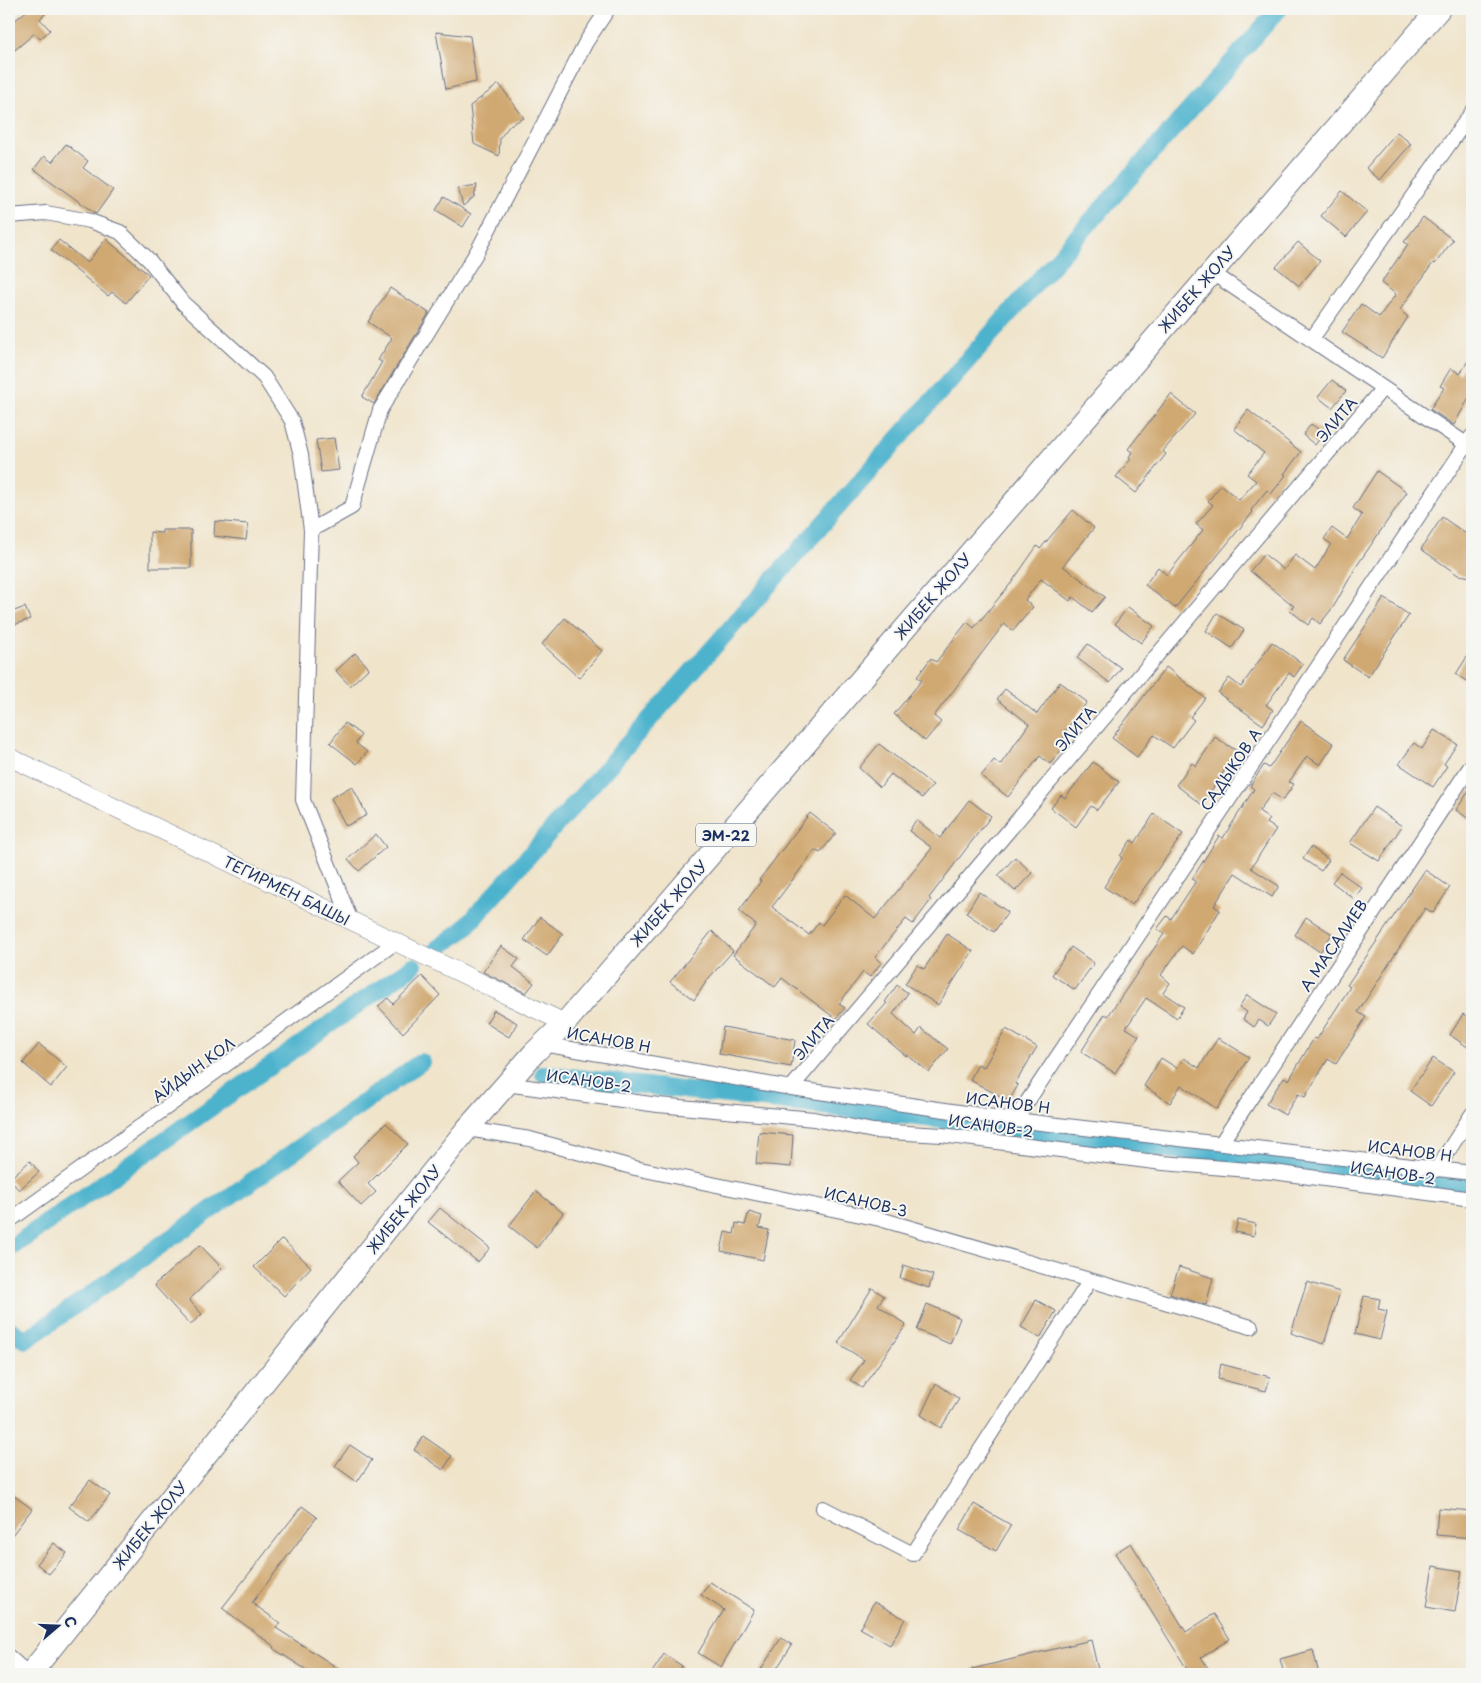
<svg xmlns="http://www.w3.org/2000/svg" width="1481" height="1683" font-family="'Playpen Sans',sans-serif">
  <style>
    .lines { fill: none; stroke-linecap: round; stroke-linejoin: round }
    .canal { stroke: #4eb3cd; stroke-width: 18 }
    .building { fill: #d0a972 }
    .minor-casing { stroke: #666e84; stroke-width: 16 }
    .tertiary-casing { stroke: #666e84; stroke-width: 19 }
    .primary-casing { stroke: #666e84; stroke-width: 24 }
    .minor { stroke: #fff; stroke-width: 14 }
    .tertiary { stroke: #fff; stroke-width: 18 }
    .primary { stroke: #fff; stroke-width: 22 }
    .labels { text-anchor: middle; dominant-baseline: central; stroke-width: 4; stroke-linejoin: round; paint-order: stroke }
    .shield { fill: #f6f6f2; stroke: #5d6b8a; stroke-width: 1 }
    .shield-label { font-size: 14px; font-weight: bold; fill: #1b2f5e }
    .street-label { font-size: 15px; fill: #1b2f5e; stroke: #f6f6f2 }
  </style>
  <rect width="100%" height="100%" fill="#f6f6f2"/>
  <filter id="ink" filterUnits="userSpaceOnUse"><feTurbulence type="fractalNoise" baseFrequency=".02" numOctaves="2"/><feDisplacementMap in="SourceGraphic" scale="10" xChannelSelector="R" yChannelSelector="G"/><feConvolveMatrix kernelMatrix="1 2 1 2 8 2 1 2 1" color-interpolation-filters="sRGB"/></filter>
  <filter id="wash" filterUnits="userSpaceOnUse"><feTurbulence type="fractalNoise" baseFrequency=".0096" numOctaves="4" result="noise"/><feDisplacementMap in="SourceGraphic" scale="20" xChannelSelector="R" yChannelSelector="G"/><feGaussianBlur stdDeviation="1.12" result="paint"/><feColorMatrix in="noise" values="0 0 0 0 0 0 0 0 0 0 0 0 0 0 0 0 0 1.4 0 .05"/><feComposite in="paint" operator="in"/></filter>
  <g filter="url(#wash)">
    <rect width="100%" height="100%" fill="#f0e4cb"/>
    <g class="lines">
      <path class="canal" d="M438,948L463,930L1279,9
        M544,1074L943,1120L1274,1163L1472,1186
        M9,1249L413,966
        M9,1329L26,1340L421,1062"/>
    </g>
    <g id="blocks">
      <path class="building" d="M29,9H50L40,19L50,30L40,39L35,33L9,55V25Z
        M436,32L470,36L476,82L446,89Z
        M499,84L524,118L510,125L500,138L499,156L474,144L470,106Z
        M1397,132L1411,144L1380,180L1366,168Z
        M66,144L88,161L83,168L113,190L96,214L34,169L44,156L52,162Z
        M477,185L474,197L463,206L458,188Z
        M1342,191L1367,212L1346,237L1321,216Z
        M444,197L471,214L463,227L436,210Z
        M1423,217L1453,240L1435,264L1433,263L1400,310L1408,317L1382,358L1342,332L1361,304L1379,317L1396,294L1381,283L1408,244L1404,242Z
        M106,239L149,275L126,303L112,292L108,296L51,250L59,240L87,263Z
        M1298,242L1320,261L1299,286L1276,267Z
        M390,288L429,313L374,404L362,397L382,362L378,360L392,338L368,322Z
        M1472,354V392L1454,425L1430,409L1444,388L1440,386L1451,368L1460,374Z
        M1332,380L1346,391L1332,408L1318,397Z
        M1171,394L1195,414L1163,451L1166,454L1136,493L1116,477L1131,459L1129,457L1132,452L1128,449Z
        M1248,410L1301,452L1284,474L1286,475L1271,494L1267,490L1251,510L1253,512L1175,608L1145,585L1158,567L1167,575L1203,530L1196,524L1213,505L1208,501L1221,485L1239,500L1256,481L1247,474L1264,453L1234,429Z
        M1311,424L1324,433L1315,445L1303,435Z
        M334,438L339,470L321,472L316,440Z
        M1377,471L1407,492L1356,567L1334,606L1320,624L1313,618L1308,625L1290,610L1294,606L1250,571L1264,554L1284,570L1295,555L1315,570L1331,544L1324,539L1332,528L1347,539L1362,515L1353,508Z
        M1073,510L1094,528L1063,566L1105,597L1092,612L1073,597L1070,601L1041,579L1025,600L1033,607L1013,631L1004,624L934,716L941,722L925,741L894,714L922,680L917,677L931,658L936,662L967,622L974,628L1012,582L1037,546L1040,549Z
        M1442,517L1472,538V577L1458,575L1421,549Z
        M215,521L248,524L246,540L214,536Z
        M162,530H191V568H150V532L162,533Z
        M1384,598L1409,615L1368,677L1343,660Z
        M25,607L30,619L9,627V613Z
        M1128,607L1154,626L1141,643L1115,624Z
        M1217,613L1244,630L1232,648L1206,631Z
        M565,618L602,651L579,678L542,644Z
        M1272,642L1303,664L1294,677L1289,673L1266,705L1273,710L1263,725L1218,693L1229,678L1241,687Z
        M1088,644L1121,668L1110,683L1077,658Z
        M1472,649V685L1456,674Z
        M355,653L369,668L350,686L336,671Z
        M1166,667L1205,698L1190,717L1194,720L1173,748L1154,735L1137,757L1112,738Z
        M1060,682L1087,702L1065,731L1067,733L1057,746L1062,749L1050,764L1040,756L1008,797L981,776L994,760L1000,765L1029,724L997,699L1005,689L1037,714Z
        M1301,721L1334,744L1320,765L1307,756L1289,782L1294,784L1283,800L1272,793L1259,811L1270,819L1267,823L1276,829L1251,868L1279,886L1272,897L1235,873L1214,906L1220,910L1193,954L1182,946L1161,975L1170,983L1163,993L1184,1007L1177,1018L1146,998L1126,1028L1139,1036L1115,1073L1081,1052L1105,1014L1108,1016L1164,934L1157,929L1167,916L1171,919L1196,881L1192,879L1219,836L1223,838L1254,789L1250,786L1264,765L1269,768Z
        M345,723L361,735L356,743L367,752L357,764L330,743Z
        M1434,730L1457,744L1444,764L1447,766L1433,787L1399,764L1414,743L1422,749Z
        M1215,737L1237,751L1202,805L1176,785L1192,763L1196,766Z
        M879,744L933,785L922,798L891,774L880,787L859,768Z
        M1093,762L1119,782L1097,810L1091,806L1076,827L1051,808L1061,795L1065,798Z
        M352,786L367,815L346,826L331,798Z
        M1472,787V821L1456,810Z
        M969,800L991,816L929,898L931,900L913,924L906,919L875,957L881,963L870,977L863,972L839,1004L845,1008L836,1019L782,978L775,987L733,955L756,925L739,911L761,881L759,880L810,813L836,833L820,853L815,850L772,907L809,935L819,922L822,925L845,895L875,919L932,848L909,831L916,820L940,838Z
        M1374,807L1402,826L1379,861L1350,843Z
        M1154,814L1183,834L1132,905L1104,887L1122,858L1120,856L1131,840L1135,843Z
        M376,834L386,847L359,871L348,859Z
        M1311,847L1329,860L1321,871L1303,859Z
        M1015,857L1032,873L1015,891L998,876Z
        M1425,870L1450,887L1433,913L1425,908L1358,1012L1366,1017L1336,1064L1328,1059L1305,1097L1298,1094L1285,1115L1266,1104L1284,1077L1289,1080L1314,1038L1317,1039L1350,987L1347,985Z
        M1340,872L1362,888L1354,899L1332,882Z
        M979,892L1008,912L994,932L966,913Z
        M540,917L563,934L547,956L524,940Z
        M1306,917L1332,934L1320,952L1295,935Z
        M712,931L733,951L708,979L694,1000L670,982Z
        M947,934L973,951L938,1005L905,984L917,965L924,969Z
        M501,946L519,959L513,967L534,983L526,993L483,972Z
        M1071,947L1094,963L1075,990L1052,975Z
        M422,976L440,995L403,1033L378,1006L388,998L393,1004Z
        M897,985L908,993L893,1014L916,1035L921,1028L948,1049L929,1072L907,1055L906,1056L868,1024L887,1003L885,1002Z
        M1247,995L1276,1014L1268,1026L1259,1020L1254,1027L1243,1019L1247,1012L1239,1007Z
        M494,1010L517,1023L509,1037L486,1023Z
        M1463,1014L1472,1020V1050L1450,1035Z
        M723,1027L795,1040L791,1067L719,1054Z
        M1006,1029L1037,1047L1015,1084L1018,1085L1009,1101L970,1080L978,1064L984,1067Z
        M1218,1038L1249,1057L1217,1109L1181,1085L1170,1103L1144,1086L1161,1058L1177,1068L1184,1058L1199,1068Z
        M39,1044L67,1067L51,1087L23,1063Z
        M1433,1058L1454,1072L1431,1106L1410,1091Z
        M386,1123L408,1144L368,1184L376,1192L361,1206L338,1181L358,1162L353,1156Z
        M759,1132L793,1135L791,1167L756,1164Z
        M30,1161L39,1172L19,1190L9,1179Z
        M536,1191L563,1213L537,1248L509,1226Z
        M440,1208L490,1248L478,1262L428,1222Z
        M749,1212L762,1216L759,1228L769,1230L763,1260L721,1251L725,1232L734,1234L736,1223L745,1225Z
        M1238,1220L1256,1224L1254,1236L1235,1232Z
        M282,1239L311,1267L284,1296L254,1267Z
        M200,1245L222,1268L189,1300L202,1314L190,1325L154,1285Z
        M904,1265L933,1275L929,1288L900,1278Z
        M1179,1267L1213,1278L1206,1305L1170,1294Z
        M1307,1282L1340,1292L1324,1344L1291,1333Z
        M872,1288L884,1296L878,1305L906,1325L862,1388L850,1380L864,1360L838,1343Z
        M1364,1296L1380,1299L1378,1309L1387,1311L1380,1340L1355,1334Z
        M1036,1300L1056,1311L1040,1338L1021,1327Z
        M927,1304L960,1318L950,1344L917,1330Z
        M1221,1364L1270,1377L1266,1391L1218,1379Z
        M936,1383L959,1399L941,1428L921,1415Z
        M423,1436L452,1456L443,1470L414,1450Z
        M350,1445L372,1460L357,1482L335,1466Z
        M90,1480L110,1495L89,1522L69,1507Z
        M9,1492L32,1509L9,1539Z
        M974,1504L1011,1525L996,1551L959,1530Z
        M302,1506L317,1517L252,1603L280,1623L276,1628L347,1674H313L274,1649L275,1647L222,1608Z
        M1438,1508L1472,1511V1538L1436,1535Z
        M54,1543L67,1553L49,1574L37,1564Z
        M1131,1543L1186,1632L1214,1614L1230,1639L1201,1657L1212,1674H1190L1115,1553Z
        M1433,1566L1462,1571L1455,1612L1426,1607Z
        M710,1582L754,1610L721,1667L698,1653L724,1610L701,1595Z
        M874,1602L905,1619L890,1645L860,1628Z
        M781,1638L792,1645L773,1674H758Z
        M1091,1640L1099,1674H973L972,1669Z
        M1313,1650L1319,1674H1284L1280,1659Z
        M664,1654L682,1666L677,1674H651Z"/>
    </g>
  </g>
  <g filter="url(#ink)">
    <use href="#blocks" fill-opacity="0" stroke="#666e84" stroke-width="1"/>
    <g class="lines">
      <defs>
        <path id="minor" d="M9,216L46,213L90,221L120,232L149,260L183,303L264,377L292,421L301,455L311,530L303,800L351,921
          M1211,272L1472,448
          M1311,340L1472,112
          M311,530L352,507L380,410L478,250L586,42L608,9
          M543,1044L791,1088L1015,1120L1472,1173
          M506,1084L658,1105L814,1119L873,1131L942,1135L1163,1163L1273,1172L1472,1199
          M791,1088L1383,388
          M1015,1120L1472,436
          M467,1129L530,1139L635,1168L880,1219L1251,1327
          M1221,1143L1472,764
          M1436,1170L1472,1114
          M9,1221L396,942
          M823,1508L913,1554L1089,1282
          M9,1657L28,1674"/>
        <path id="tertiary" d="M9,757L565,1023"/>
        <path id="primary" d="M30,1674L467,1129L534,1053L565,1023L1439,9"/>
      </defs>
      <use href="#minor" class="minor-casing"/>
      <use href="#tertiary" class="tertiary-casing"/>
      <use href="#primary" class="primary-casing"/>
      <use href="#minor" class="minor"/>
      <use href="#tertiary" class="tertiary"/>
      <use href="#primary" class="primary"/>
    </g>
  </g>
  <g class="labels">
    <rect class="shield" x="696" y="823.5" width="60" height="23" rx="4"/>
    <g class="shield-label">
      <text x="726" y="835">ЭМ-22</text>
    </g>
    <g class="street-label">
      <text transform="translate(1196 289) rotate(-49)">ЖИБЕК ЖОЛУ</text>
      <text transform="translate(1336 419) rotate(-50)">ЭЛИТА</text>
      <text transform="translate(932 596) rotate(-49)">ЖИБЕК ЖОЛУ</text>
      <text transform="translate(1075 728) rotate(-50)">ЭЛИТА</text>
      <text transform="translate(1230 769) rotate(-56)">САДЫКОВ А</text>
      <text transform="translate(287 890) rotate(26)">ТЕГИРМЕН БАШЫ</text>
      <text transform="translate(668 903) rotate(-49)">ЖИБЕК ЖОЛУ</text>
      <text transform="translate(1333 945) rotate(-56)">А МАСАЛИЕВ</text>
      <text transform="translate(813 1037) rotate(-50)">ЭЛИТА</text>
      <text transform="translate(609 1039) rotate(10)">ИСАНОВ Н</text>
      <text transform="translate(193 1069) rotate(-36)">АЙДЫН КОЛ</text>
      <text transform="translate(589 1080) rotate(8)">ИСАНОВ-2</text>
      <text transform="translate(1008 1102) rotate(7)">ИСАНОВ Н</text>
      <text transform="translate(991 1125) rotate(8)">ИСАНОВ-2</text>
      <text transform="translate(1410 1150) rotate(7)">ИСАНОВ Н</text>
      <text transform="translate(1393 1172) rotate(8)">ИСАНОВ-2</text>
      <text transform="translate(866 1201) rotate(13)">ИСАНОВ-3</text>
      <text transform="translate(403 1209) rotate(-51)">ЖИБЕК ЖОЛУ</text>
      <text transform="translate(149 1525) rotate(-51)">ЖИБЕК ЖОЛУ</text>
    </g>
  </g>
  <rect width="1481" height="1683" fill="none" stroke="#f6f6f2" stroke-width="30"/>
  <g transform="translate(58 1626) rotate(71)" stroke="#f6f6f2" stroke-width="4" paint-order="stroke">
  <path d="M0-4L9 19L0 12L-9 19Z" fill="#1b2f5e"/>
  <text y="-8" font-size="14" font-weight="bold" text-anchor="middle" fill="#1b2f5e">С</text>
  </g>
</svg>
